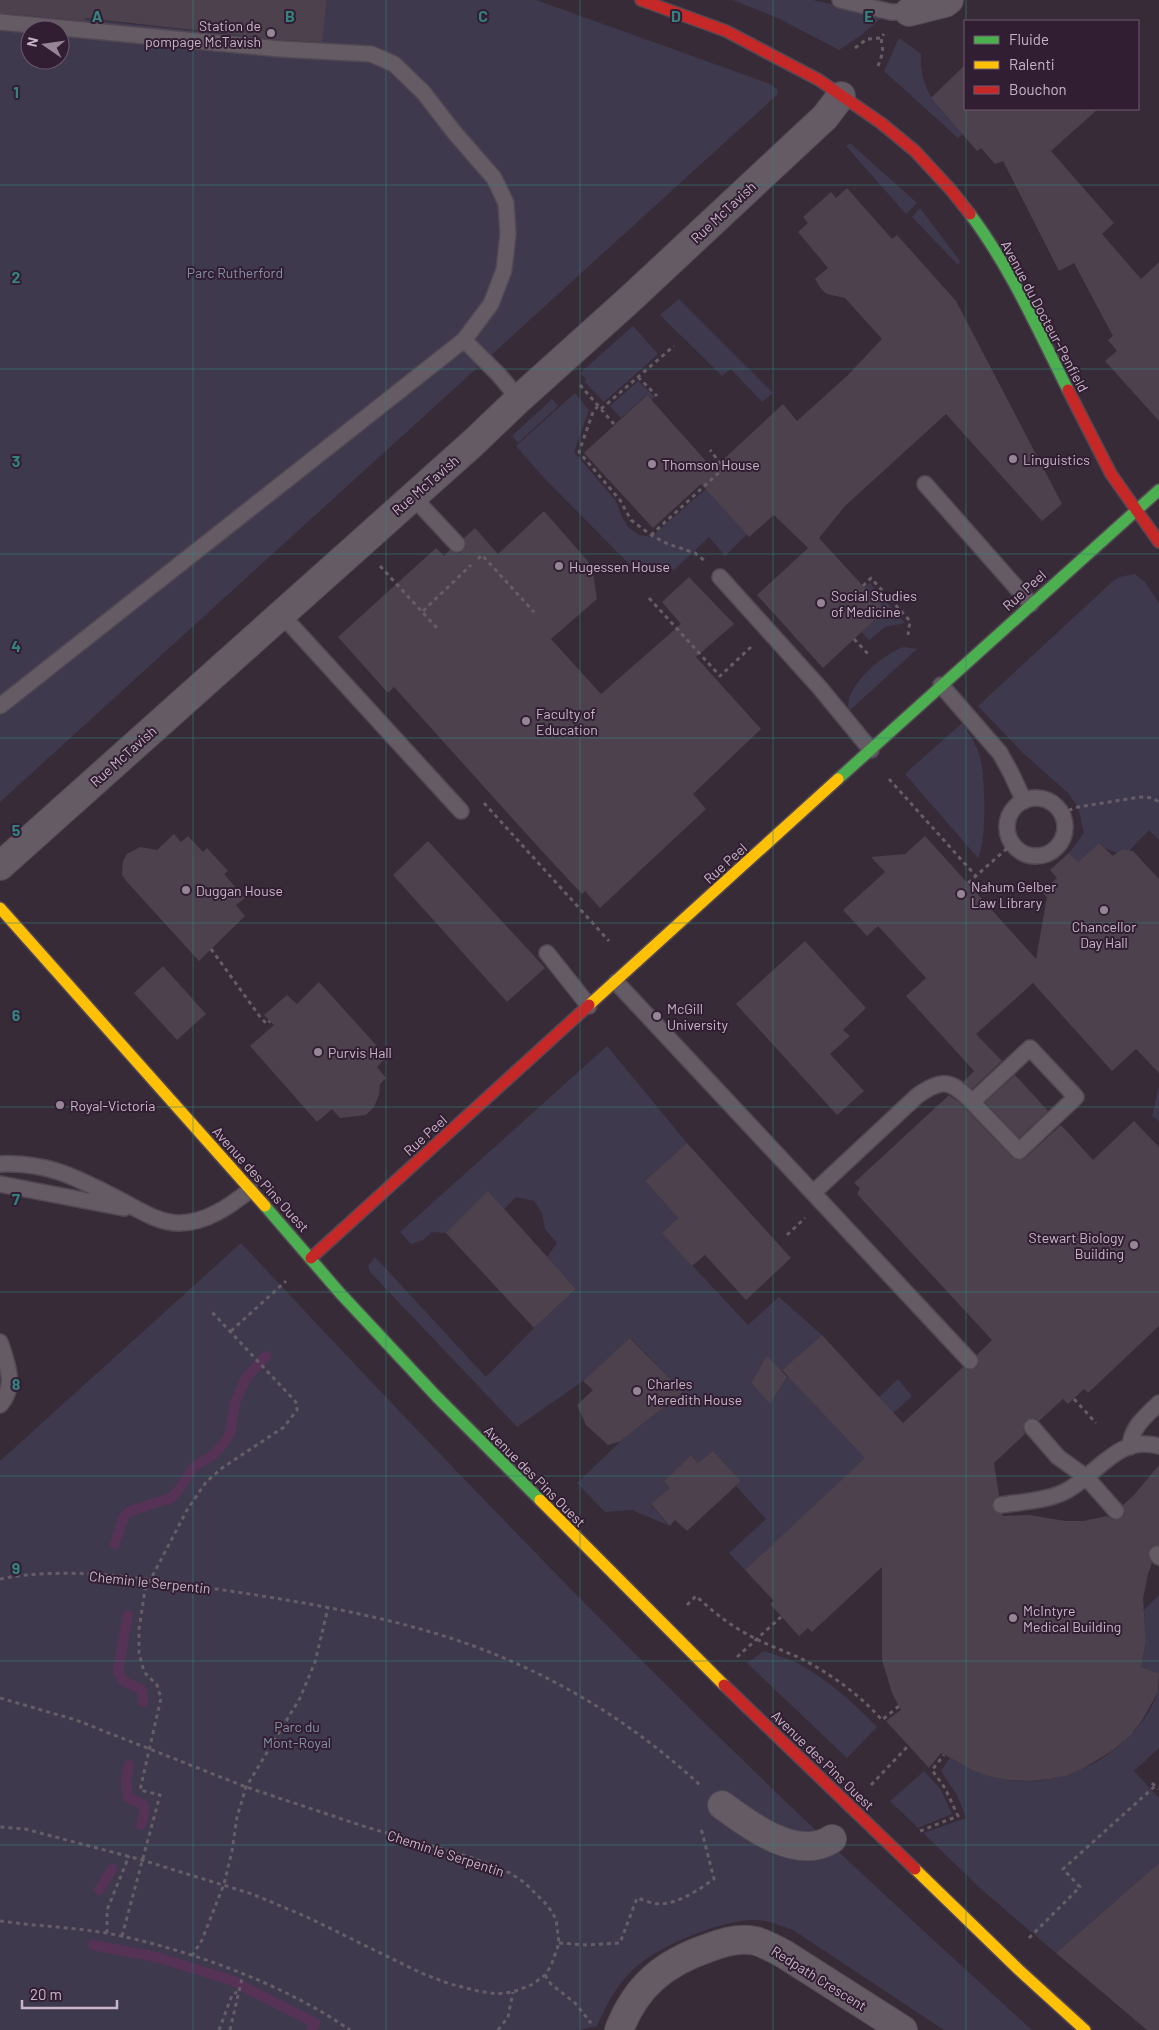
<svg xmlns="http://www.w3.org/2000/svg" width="1159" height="2030" font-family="Barlow,sans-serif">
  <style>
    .green { fill: #3f394e; fill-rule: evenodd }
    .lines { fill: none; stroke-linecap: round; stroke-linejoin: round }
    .stream { stroke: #573257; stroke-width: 10 }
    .building { fill: #4c414c }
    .lane-casing { stroke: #524853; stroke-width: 18 }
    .street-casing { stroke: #524853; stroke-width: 30 }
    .fast-casing { stroke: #544855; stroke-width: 14 }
    .slow-casing { stroke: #544855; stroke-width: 14 }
    .jam-casing { stroke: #544855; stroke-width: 14 }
    .path { stroke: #665d66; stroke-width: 3; stroke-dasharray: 4 4; stroke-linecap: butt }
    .lane { stroke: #655b65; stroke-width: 15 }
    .street { stroke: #655b65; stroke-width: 28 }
    .fast { stroke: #4caf50; stroke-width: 11 }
    .slow { stroke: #ffc107; stroke-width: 11 }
    .jam { stroke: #c62828; stroke-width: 11 }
    .grid { fill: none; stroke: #348380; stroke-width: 1; stroke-opacity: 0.55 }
    .poi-dot { fill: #958596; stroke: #321e32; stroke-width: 2 }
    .labels { text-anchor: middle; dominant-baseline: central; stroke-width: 4; stroke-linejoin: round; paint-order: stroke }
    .poi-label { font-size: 14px; fill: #c8b5c8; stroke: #321e32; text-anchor: start }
    .street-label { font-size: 14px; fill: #c8b5c8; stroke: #321e32 }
    .park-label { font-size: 14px; fill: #8490a7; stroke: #321e32 }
    .grid-label { font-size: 16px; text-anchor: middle; font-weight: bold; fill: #348380; stroke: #321e32; stroke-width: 4; stroke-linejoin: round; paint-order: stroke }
  </style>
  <rect width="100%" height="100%" fill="#372b38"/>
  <path class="green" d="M327,0H536L770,84L777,89L778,94L0,802V21L84,29L85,19L321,44ZM30,30H60V60H30Z
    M733,0H813L879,15L880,19L860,36L839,50L780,19Z
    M899,38L921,54C919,92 939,107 963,134L958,138L884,71Z
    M850,143L917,203L906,214L846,146Z
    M920,208L960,261L958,265L912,217Z
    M679,299L773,393L762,402L731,369L722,376L660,315Z
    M633,326L658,354L604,402L585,382L586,379L580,373Z
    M638,381L655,397L651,400L646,395L621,418L610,406Z
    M575,393L589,410L574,452L616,501L622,517L628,527L639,535L651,537L700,494L730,471L732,518L747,534L725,556L709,537L674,570C656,562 655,563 640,575L545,479L516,446Z
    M552,399L558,406L518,443L512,436Z
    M1135,574L1145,582L1159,603V840L1149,830L1128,852L1122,849L1117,853L1105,848L1099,843L1078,862L1069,853L1084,833L1078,807L1068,793L1023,753L978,706L1112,582L1119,577Z
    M870,583L905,623L885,627L869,640L861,632L864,588Z
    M904,647L917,649L849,711C842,688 884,653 904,647Z
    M962,723C970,735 978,747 981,761C985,781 987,841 978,858L905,774Z
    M607,1046L687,1143L645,1181L678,1218L662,1233L748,1325L779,1297L822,1335L781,1371L767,1355L751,1383L770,1404L788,1376L878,1398L898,1379L912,1396L858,1446L866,1458L745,1570L729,1553L766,1519L736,1486L741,1481L713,1451L698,1463L691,1455L664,1481L670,1488L651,1505L670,1526L632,1510L605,1512L577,1483L621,1441L683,1392L631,1338L583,1381L517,1427L370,1272L368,1266L375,1257L486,1377L534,1328L576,1289L547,1257L557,1243L545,1229L542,1213L534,1201L516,1197L504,1209L446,1233L432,1232L423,1240L411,1244L400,1232Z
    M1159,1086V1121L1152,1116Z
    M241,1243C425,1440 611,1635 806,1821C880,1891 956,1961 1032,2030H944L793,1930C781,1926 769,1920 756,1920C721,1920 663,1944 637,1966C618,1982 607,2004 597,2026L580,2030H0V1461Z
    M1159,1595V1673L1141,1667L1146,1641L1144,1610Z
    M764,1651C775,1655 787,1658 797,1663C827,1679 853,1702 877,1727L847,1758L747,1663Z
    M1159,1689V1748L1134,1771L1159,1798V1863L1056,1953L982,1890L923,1833L966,1818L957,1795L941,1771L950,1758C968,1769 986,1776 1007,1780C1068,1790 1140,1748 1159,1689Z
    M924,1771L941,1790L952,1814L918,1828L890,1801Z"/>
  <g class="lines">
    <path class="stream" d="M115,1544L124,1516L130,1511L171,1498L177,1492L195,1466L213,1455L225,1442L230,1433L235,1403L246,1378L266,1356
      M128,1615L118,1671L123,1681L142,1690L143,1702
      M129,1765L126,1781L128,1798L143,1804C146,1811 143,1818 141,1825
      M99,1890L112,1869
      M93,1945L156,1957L231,1980L315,2023L312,2030"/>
  </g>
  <path class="building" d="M0,0H327L322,42L282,40L85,18V21L0,13Z
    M965,65V109H1098L1051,151L1114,223L1102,234L1141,279L1159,262V421L1105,361L1117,351L1108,340L1113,336L1074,263L1059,271L1003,161L995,164L981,148L977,151L931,98Z
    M847,188L892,239L897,235L956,301L1062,504L1042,521L946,414L845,506L819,538L885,610L823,668L757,595L808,548L774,515L749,537L701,484L653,528L584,453L647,395L713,469L783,404L797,421L848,375L882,339L845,298L827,294L822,290L815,279L828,268L798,232L808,223L803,217L831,192L836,198Z
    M544,511L592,566L597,599L551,639L601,694L681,624L662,602L689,577L734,624L696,657L761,729L693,794L706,809L600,908L585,891L582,894L541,850L394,687L388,693L338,637L436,548L444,556L450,550L460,553L466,547L464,538L475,528L498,554Z
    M174,834L181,842L188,836L203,852L207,848L228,871L224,874L245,898L236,905L245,916L199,961L127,882L122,875L123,861L127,854L140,847L157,850Z
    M925,836L1036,959L1047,897L1042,892L1057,878L1050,870L1069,853L1078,862L1099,843L1113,856L1122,849L1133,851L1159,879V1073L1136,1049L1112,1071L1033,983L976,1034L1002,1061L972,1089L963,1082L974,1071L906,996L926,978L878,926L867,936L843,910L885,872L871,857L905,854Z
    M428,841L545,968L507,1002L393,875Z
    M805,941L866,1008L843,1030L850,1036L830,1054L864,1091L837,1115L736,1004Z
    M163,966L206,1014L177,1040L134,993Z
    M319,982L387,1057L377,1067L386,1078L380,1084L379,1095L374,1107L366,1115L340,1118L332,1109L317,1122L250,1046L274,1025L264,1015L287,995L297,1004Z
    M1015,1075L1048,1111L1019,1138L985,1102Z
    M949,1095L959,1102L1012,1157L1017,1160L1025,1158L1061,1125L1093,1160L1134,1121L1159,1147V1326L1088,1393L1084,1389L1068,1404L1063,1399L1039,1421L1035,1418L1026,1420L1023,1428L1025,1434L994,1463L999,1496L992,1502L994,1511L1002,1514L1003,1516L1029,1515L1065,1521H1083L1107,1516L1114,1520L1122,1518L1125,1514L1123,1505L1134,1495L1159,1465V1545L1151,1547L1148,1554L1152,1563L1148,1574L1143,1599L1146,1641L1141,1667L1159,1673L1158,1692L1141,1722L1130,1736L1112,1751L1082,1769L1065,1776L1050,1779L1029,1781L1008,1780L988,1776L972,1770L941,1753L929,1768L886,1721L901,1710L892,1693L882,1660V1567L812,1632L808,1628L799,1636L770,1604L774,1601L745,1570L865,1458L782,1370L822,1335L903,1423L963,1367L968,1370L976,1368L979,1363L977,1355L992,1340L857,1194L860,1188L854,1183Z
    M687,1143L791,1258L746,1300L705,1255L692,1266L662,1233L678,1218L645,1181Z
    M488,1191L576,1289L534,1328L446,1233Z
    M630,1338L683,1392L621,1441L608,1445L586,1425L577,1405L593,1390L583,1381Z
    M767,1355L787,1377L770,1404L751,1383Z
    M713,1451L741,1481L687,1531L675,1520L670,1526L651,1504L670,1488L664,1481L691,1455L698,1463Z
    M1159,1863V2030H1147L1056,1953Z"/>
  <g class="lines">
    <defs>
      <path id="lane" d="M840,0L891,12H909
        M0,22L280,49L371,54L394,64L423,92L454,132L494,178L506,203L508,234L504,270L491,304L464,340L499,375L519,399
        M925,484L1031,604
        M412,496L457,544
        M720,577L820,688L871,750
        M281,614L461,811
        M941,685L1000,753L1011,773L1024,801
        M0,706L464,340
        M1007 827a29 29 0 1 1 58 0a29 29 0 1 1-58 0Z
        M547,953L589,1006
        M616,982L970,1361
        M0,1164C50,1162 79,1179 122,1201C139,1210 159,1223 179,1223C206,1223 230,1206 250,1190
        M0,1184L124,1208
        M813,1193L917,1096C943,1077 952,1081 972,1102L1030,1048L1076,1097L1019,1151L972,1102
        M0,1342C7,1363 17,1386 0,1405
        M1032,1427L1058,1457L1086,1477L1116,1511
        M1130,1447C1131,1427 1146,1416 1159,1403
        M1001,1505C1020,1502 1044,1501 1062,1493C1096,1478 1116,1434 1159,1446
        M1157,1554L1159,1557"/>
      <path id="street" d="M909,12L945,3L949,0
        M0,866L473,443L519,399L629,300L825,117L841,96
        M722,1805C749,1825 797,1862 832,1839
        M619,2030C636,1986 664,1963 708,1948C723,1942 740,1937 756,1941C766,1944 775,1949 784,1954L903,2030"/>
      <path id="fast" d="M970,214C1010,267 1038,330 1068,390
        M838,779L1159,490
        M265,1206L340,1293L437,1397L540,1500"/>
      <path id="slow" d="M0,908L265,1206
        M589,1005L838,779
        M540,1500L724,1685
        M915,1869L1019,1970L1085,2030"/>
      <path id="jam" d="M641,0L726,31L819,80L881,123L915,151L951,190L970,214
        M1068,390L1111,474L1159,542
        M311,1258L589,1005
        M724,1685L915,1869"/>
    </defs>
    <use href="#lane" class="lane-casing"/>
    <use href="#street" class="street-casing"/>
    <use href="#fast" class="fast-casing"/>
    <use href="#slow" class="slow-casing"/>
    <use href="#jam" class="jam-casing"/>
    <path class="path" d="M855,48L867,39L881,38L884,34
      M878,66L883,52L881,38
      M638,377L657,396
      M580,385L614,424
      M598,406L593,412L579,452L620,500L631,520L651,535L668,544L695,553L705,561
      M601,409L674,346
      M651,535L724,468L710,450
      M478,559L482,555L534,612
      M380,566L437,628
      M863,586L871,578L910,621L908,635
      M649,598L720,676L751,647
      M423,611L471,565
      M854,639L869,655
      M889,779L976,876
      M484,803L609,941
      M1061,813L1078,807L1140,797L1153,798L1159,802
      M968,883L1012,844
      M211,949L261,1018L267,1024L270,1021
      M787,1235L805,1218
      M231,1331L286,1281
      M1074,1399L1096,1423
      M0,1579C64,1566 145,1578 210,1588C304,1602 411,1619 499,1656C574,1687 642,1731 701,1786
      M687,1605L696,1596C711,1610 727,1623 745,1633C762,1643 782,1650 800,1658C831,1674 859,1694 882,1720L899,1706
      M737,1657L781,1617
      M0,1698L76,1720L246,1787L366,1827L470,1857L510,1873L525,1883L548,1906L556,1919L559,1943L551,1966L545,1975L533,1984L513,1992L497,1994L478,1991L450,1984L421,1973L307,1917L252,1894L142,1860L25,1829L0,1827
      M1152,1783L1158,1789
      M871,1785L908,1746
      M920,1831L958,1816L945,1788L932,1770L944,1755
      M0,1921C40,1927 81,1927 121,1936C198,1953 285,1985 350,2030
      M107,1933V1910L129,1856
      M122,1936L160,1795L140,1790L161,1698L157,1685L144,1672L139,1653V1629L145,1590L187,1510L206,1482L222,1468L284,1427L297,1410V1404L295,1401L211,1311
      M1029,1938L1080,1887L1063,1869L1155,1786
      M559,1943L587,1945L620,1943L637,1898C644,1900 653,1904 660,1904C680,1903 698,1890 714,1879L701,1828
      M192,1956L202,1940L224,1884L232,1851L237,1817L246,1787L300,1698L315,1662L328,1608
      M545,1975L551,1984L575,2003L591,2023
      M219,2030L232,1995L237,1992
      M230,2030L243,1974
      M498,2030L508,2017L513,1992"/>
    <use href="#lane" class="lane"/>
    <use href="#street" class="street"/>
    <use href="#fast" class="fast"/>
    <use href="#slow" class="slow"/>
    <use href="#jam" class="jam"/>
  </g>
  <path class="grid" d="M193,0V2030M386,0V2030M580,0V2030M773,0V2030M966,0V21M966,109V2030M0,185H1159M0,369H1159M0,554H1159M0,738H1159M0,923H1159M0,1107H1159M0,1292H1159M0,1476H1159M0,1661H1159M0,1845H1159"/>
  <g class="poi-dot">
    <circle cx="271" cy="33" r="5"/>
    <circle cx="1013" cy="459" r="5"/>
    <circle cx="652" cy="464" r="5"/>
    <circle cx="559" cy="566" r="5"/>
    <circle cx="821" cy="603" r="5"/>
    <circle cx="526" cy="721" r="5"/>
    <circle cx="186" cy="890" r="5"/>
    <circle cx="961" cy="894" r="5"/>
    <circle cx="1104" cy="910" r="5"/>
    <circle cx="657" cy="1016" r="5"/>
    <circle cx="318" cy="1052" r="5"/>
    <circle cx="60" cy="1105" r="5"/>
    <circle cx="1134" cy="1245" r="5"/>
    <circle cx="637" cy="1391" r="5"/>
    <circle cx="1013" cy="1618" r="5"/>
  </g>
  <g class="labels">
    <g class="poi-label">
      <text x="261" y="25" text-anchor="end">Station de<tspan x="261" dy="16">pompage McTavish</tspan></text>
      <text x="1023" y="459">Linguistics</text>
      <text x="662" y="464">Thomson House</text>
      <text x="569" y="566">Hugessen House</text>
      <text x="831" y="595">Social Studies<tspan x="831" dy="16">of Medicine</tspan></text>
      <text x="536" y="713">Faculty of<tspan x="536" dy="16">Education</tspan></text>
      <text x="971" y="886">Nahum Gelber<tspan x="971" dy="16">Law Library</tspan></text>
      <text x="196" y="890">Duggan House</text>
      <text x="1104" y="926" text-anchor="middle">Chancellor<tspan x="1104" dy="16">Day Hall</tspan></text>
      <text x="667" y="1008">McGill<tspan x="667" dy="16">University</tspan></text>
      <text x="328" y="1052">Purvis Hall</text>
      <text x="70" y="1105">Royal-Victoria</text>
      <text x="1124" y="1237" text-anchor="end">Stewart Biology<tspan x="1124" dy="16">Building</tspan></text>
      <text x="647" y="1383">Charles<tspan x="647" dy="16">Meredith House</tspan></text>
      <text x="1023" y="1610">McIntyre<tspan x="1023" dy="16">Medical Building</tspan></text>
    </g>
    <g class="street-label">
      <text transform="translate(723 212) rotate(-43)">Rue McTavish</text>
      <text transform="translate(1045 316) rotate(62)">Avenue du Docteur-Penfield</text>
      <text transform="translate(425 485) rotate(-41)">Rue McTavish</text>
      <text transform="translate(1024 590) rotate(-42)">Rue Peel</text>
      <text transform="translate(123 756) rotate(-42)">Rue McTavish</text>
      <text transform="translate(725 863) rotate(-42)">Rue Peel</text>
      <text transform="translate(425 1135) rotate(-42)">Rue Peel</text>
      <text transform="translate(261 1179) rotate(48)">Avenue des Pins Ouest</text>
      <text transform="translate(535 1476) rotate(45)">Avenue des Pins Ouest</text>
      <text transform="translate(150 1582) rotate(6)">Chemin le Serpentin</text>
      <text transform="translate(823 1760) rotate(44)">Avenue des Pins Ouest</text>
      <text transform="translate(446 1853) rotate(18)">Chemin le Serpentin</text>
      <text transform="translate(819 1978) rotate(32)">Redpath Crescent</text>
    </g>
    <g class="park-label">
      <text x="235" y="272">Parc Rutherford</text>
      <text x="297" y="1726">Parc du<tspan x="297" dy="16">Mont-Royal</tspan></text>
    </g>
  </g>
  <g class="grid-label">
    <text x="97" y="22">A</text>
    <text x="290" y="22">B</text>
    <text x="483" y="22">C</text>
    <text x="676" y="22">D</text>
    <text x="869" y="22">E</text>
    <text x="16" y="98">1</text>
    <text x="16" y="283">2</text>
    <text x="16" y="467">3</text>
    <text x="16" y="652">4</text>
    <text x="16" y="836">5</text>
    <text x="16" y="1021">6</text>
    <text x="16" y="1205">7</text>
    <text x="16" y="1390">8</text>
    <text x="16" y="1574">9</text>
  </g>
  <rect x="964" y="20" width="175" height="90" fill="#321e32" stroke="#6e5a6e"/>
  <rect x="974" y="36" width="25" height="8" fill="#4caf50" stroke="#6e5a6e"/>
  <text x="1009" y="45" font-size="15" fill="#c8b5c8">Fluide</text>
  <rect x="974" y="61" width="25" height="8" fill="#ffc107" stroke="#6e5a6e"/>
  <text x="1009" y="70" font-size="15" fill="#c8b5c8">Ralenti</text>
  <rect x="974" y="86" width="25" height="8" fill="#c62828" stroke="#6e5a6e"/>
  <text x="1009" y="95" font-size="15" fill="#c8b5c8">Bouchon</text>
  <g transform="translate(45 45) rotate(283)"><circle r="24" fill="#321e32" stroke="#6e5a6e"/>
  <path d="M0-4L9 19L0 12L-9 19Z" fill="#958596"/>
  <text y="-8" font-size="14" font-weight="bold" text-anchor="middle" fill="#c8b5c8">N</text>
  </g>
  <path d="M22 2000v8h95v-8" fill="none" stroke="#c8b5c8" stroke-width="2.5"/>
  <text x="30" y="2000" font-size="15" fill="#c8b5c8" stroke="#321e32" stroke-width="4" paint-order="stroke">20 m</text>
</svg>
